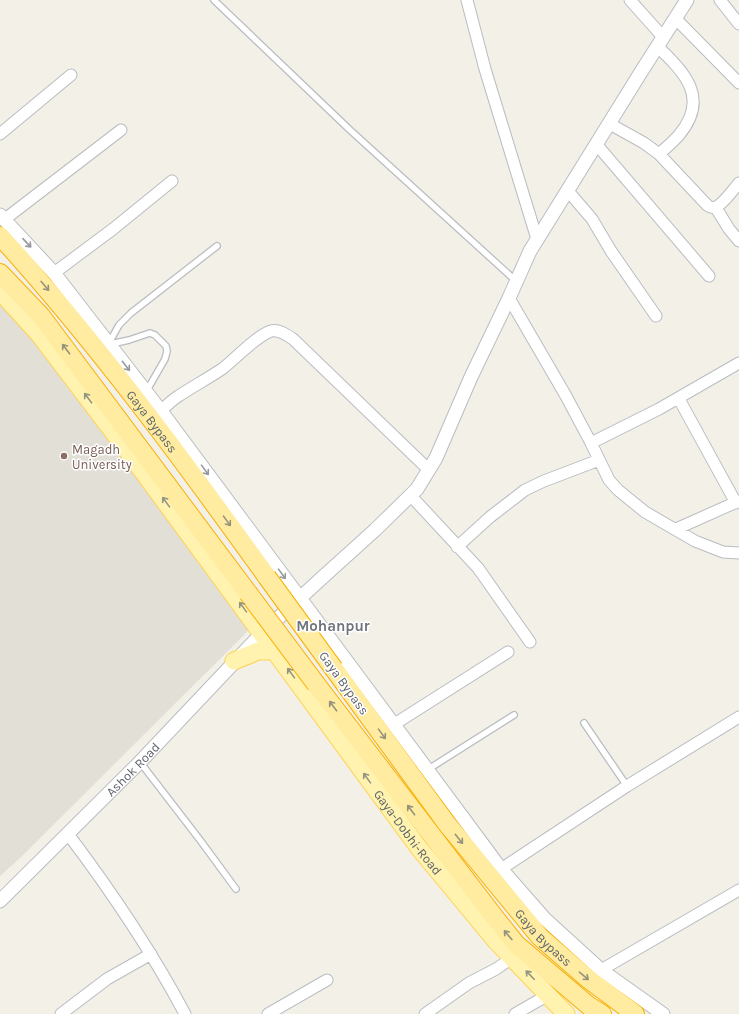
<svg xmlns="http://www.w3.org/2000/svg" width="739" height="1014" font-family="Karla,sans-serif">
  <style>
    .education { fill: #e2dfd6 }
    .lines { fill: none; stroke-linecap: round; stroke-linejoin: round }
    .service-casing { stroke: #b9bdc1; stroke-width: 8 }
    .minor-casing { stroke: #b9bdc1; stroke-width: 13 }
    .tertiary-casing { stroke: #b9bdc1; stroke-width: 15 }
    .primary-casing { stroke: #ffd253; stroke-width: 19 }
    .trunk-casing { stroke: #f9af00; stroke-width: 20 }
    .service { stroke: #fff; stroke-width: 5.5 }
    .minor { stroke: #fff; stroke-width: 11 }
    .tertiary { stroke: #fff; stroke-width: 13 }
    .primary { stroke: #fff3af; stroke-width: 17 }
    .trunk { stroke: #ffeca0; stroke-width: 18 }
    .trunk-bridge-casing { stroke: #f9af00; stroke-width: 20; stroke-linecap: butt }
    .trunk-bridge { stroke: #ffeca0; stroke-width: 18 }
    .oneway { stroke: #969a9e }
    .oneway2 { stroke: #96937c }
    .oneway3 { stroke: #969582 }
    .education-dot { fill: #8d6e63; stroke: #fff; stroke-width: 1.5 }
    .labels { text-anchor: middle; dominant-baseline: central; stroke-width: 3; stroke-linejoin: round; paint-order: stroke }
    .street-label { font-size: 13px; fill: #5e6369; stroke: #fff }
    .education-label { font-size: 13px; fill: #785e54; stroke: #fff; text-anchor: start }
    .quarter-label { font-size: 15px; font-weight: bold; fill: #6f757b; stroke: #fff }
  </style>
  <rect width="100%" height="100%" fill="#f2f0e7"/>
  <path class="education" d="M0,289L256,623L20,858L0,876Z"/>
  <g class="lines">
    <defs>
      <path id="service" d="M214,0L350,130L516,281
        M109,343L119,325L131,313L217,246
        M111,344L129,340L150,333L155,335L166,346L167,351L165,359L146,392
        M584,723L627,786
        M140,762L200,840L236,889
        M427,770L514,715"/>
      <path id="minor" d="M467,0L485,69L537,239
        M630,0L663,37
        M720,0L739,24
        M675,18L739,83
        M657,46C685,73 710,98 679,135C673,142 666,148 659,154
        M610,124L644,143L659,154L707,205C710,207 712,209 716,207C723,204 733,190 739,183
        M0,134L71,75
        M597,145L709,276
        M568,191L592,219L611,251L656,316
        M716,208L729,229L739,241
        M5,219L121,130
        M54,273L113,229L172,181
        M509,298L566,396L591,443L609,480L618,490L645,512L695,541L723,552L739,553
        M679,399L736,503
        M161,411C166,406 171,401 177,397C192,387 207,379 222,369C235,359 256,336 271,331C279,329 287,335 293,339L429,470
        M591,443L659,409L739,363
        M411,496L478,568L530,642
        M676,529L739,501
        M457,547L490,517L525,490L544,481L599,460
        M393,725L508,652
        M68,834C111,891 151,950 185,1014
        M501,869L627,786L739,717
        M601,970L739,890
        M61,1014L107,979L151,954
        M268,1014L327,980
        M425,1014L469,983L496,969L512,958
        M515,1014L548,995"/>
      <g id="tertiary">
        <path d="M0,215L54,273L161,411L501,869L545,919L601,970L663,1014"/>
        <path id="s1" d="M0,901L140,762L262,633L324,576L375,530L417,489L436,458L471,377L509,298L530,251L641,72L687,0"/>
      </g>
      <g id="primary">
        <path id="s2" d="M0,291L39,334L130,454L419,848L496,941L566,1014"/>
        <path d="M234,661L258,651H275"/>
      </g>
      <g id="trunk">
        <path id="s3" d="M0,236C97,343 183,460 267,577"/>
        <path d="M0,273L41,316L248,593"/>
        <path id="s4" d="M334,669L447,824L540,937L587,978L635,1014"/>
        <path d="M316,684L496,919L516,944L589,1006L602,1014"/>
      </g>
    </defs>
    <use href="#service" class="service-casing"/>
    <use href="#minor" class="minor-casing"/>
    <use href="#tertiary" class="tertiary-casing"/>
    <use href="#primary" class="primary-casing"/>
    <use href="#trunk" class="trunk-casing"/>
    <use href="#service" class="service"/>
    <use href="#minor" class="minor"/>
    <use href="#tertiary" class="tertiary"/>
    <use href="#primary" class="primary"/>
    <use href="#trunk" class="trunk"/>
    <defs>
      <path id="trunk-bridge" d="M267,577L334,669
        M248,593L316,684"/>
    </defs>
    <use href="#trunk-bridge" class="trunk-bridge-casing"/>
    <use href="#trunk-bridge" class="trunk-bridge"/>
  </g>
  <defs><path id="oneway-shaft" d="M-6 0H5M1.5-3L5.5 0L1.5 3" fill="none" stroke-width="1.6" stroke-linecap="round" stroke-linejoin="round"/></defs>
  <g class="oneway">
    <use href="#oneway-shaft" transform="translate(27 243) rotate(47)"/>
    <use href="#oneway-shaft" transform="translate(126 366) rotate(52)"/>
    <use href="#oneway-shaft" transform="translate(205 470) rotate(54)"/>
    <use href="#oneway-shaft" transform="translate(282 574) rotate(54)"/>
  </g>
  <g class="oneway2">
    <use href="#oneway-shaft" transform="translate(45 286) rotate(50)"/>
    <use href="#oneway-shaft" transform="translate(66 349) rotate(-127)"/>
    <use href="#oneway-shaft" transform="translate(227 521) rotate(54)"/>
    <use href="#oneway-shaft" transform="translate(333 706) rotate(-127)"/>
    <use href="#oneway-shaft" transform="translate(382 734) rotate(54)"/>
    <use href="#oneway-shaft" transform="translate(411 810) rotate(-127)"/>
    <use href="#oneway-shaft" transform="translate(459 839) rotate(51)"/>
    <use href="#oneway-shaft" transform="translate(508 935) rotate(-130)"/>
    <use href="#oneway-shaft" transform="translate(584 976) rotate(40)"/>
  </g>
  <g class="oneway3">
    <use href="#oneway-shaft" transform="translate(88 398) rotate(-127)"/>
    <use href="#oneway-shaft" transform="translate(166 502) rotate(-126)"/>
    <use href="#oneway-shaft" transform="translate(243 607) rotate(-126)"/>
    <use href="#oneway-shaft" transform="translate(291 673) rotate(-126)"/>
    <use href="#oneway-shaft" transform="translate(367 778) rotate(-126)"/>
    <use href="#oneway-shaft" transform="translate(530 975) rotate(-134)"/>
  </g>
  <circle class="education-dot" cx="64" cy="456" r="4"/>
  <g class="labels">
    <g class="street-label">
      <text stroke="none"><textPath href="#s3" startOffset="240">Gaya Bypass</textPath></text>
      <text transform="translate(344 683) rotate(54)">Gaya Bypass</text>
      <text stroke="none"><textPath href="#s1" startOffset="187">Ashok Road</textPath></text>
      <text stroke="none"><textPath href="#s2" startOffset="678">Gaya-Dobhi-Road</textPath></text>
      <text stroke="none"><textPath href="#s4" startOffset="341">Gaya Bypass</textPath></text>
    </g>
    <g class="education-label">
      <text x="72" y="449">Magadh<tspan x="72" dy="15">University</tspan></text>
    </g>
    <g class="quarter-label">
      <text x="333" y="626">Mohanpur</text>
    </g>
  </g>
</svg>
